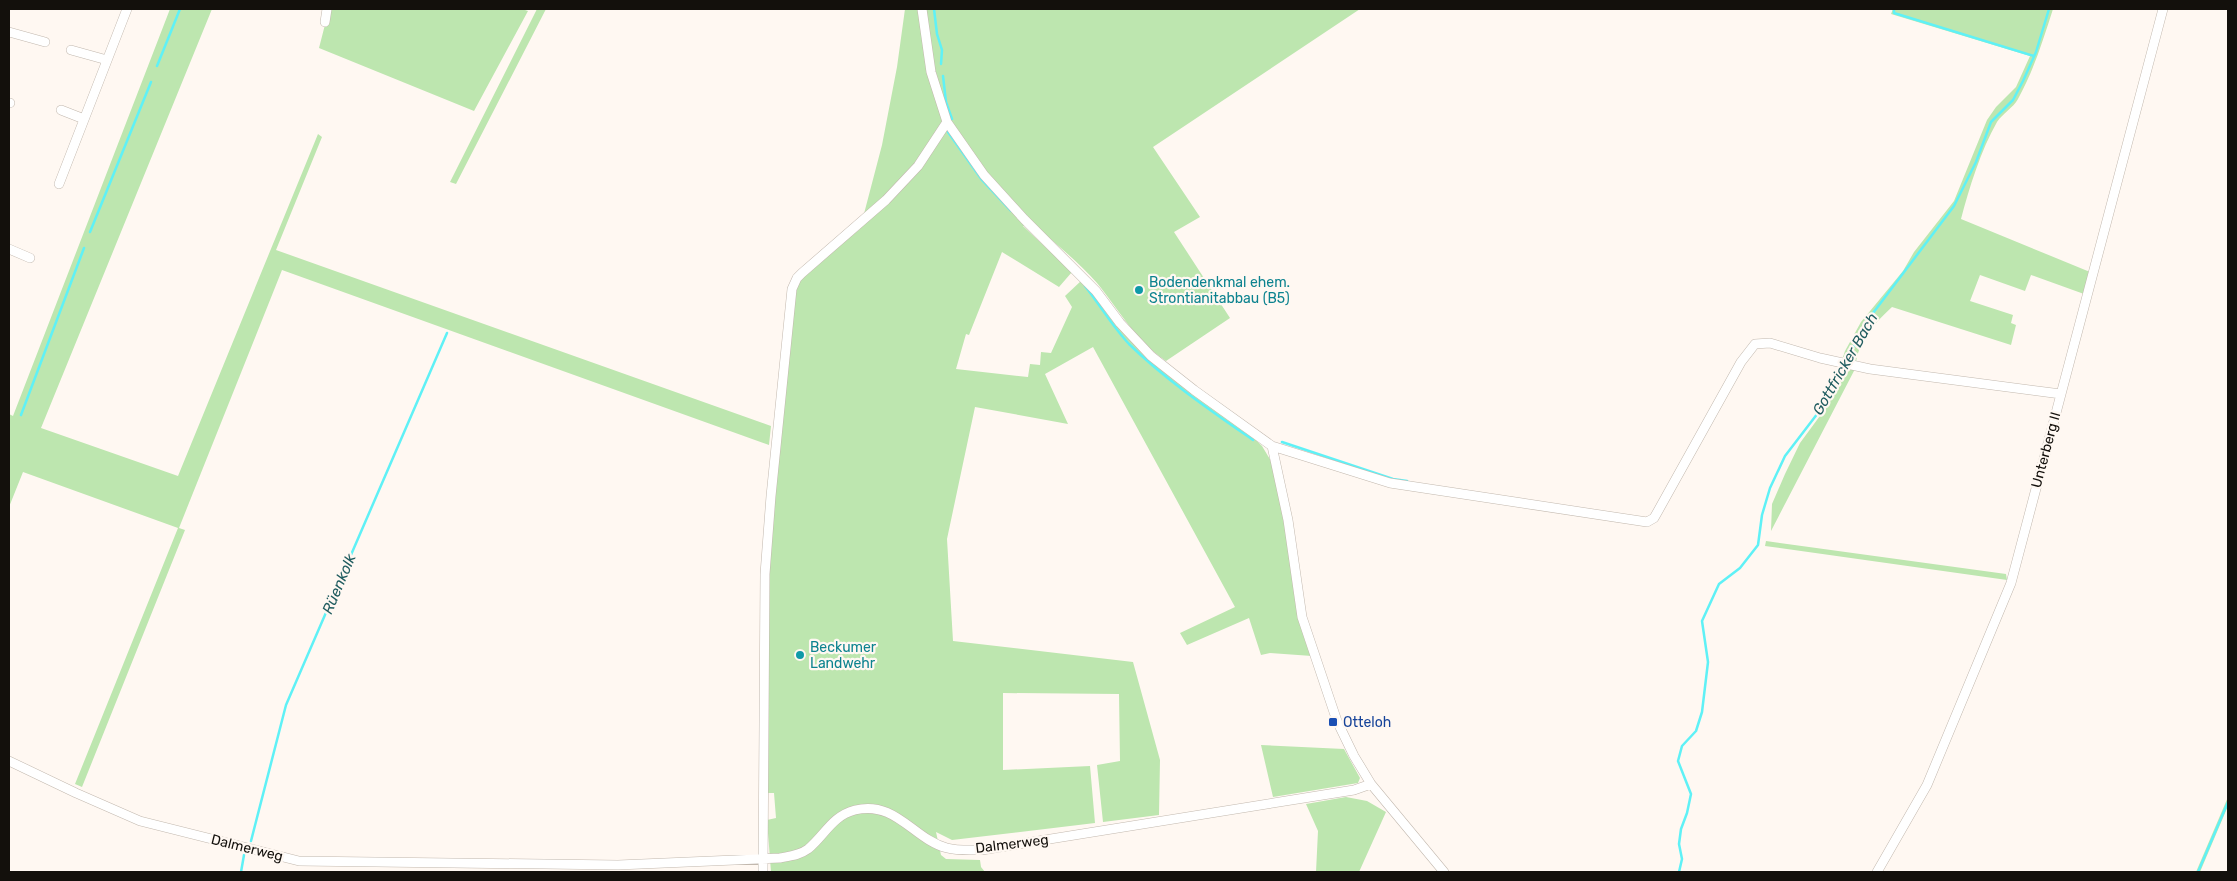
<svg xmlns="http://www.w3.org/2000/svg" width="2237" height="881" font-family="Rubik,sans-serif">
  <style>
    .green { fill: #bde6af }
    .lines { fill: none; stroke-linecap: round; stroke-linejoin: round }
    .stream { stroke: #5ff1f6; stroke-width: 2.5 }
    .street-casing { stroke: #c2b8ae; stroke-width: 10 }
    .street { stroke: #fff; stroke-width: 9 }
    .culture-dot { fill: #0f9aa8; stroke: #fff8f2; stroke-width: 2 }
    .transit-dot { fill: #1a4fb4; stroke: #fff8f2; stroke-width: 2 }
    .labels { text-anchor: middle; dominant-baseline: central; stroke-width: 4.5; stroke-linejoin: round; paint-order: stroke }
    .culture-label { font-size: 14px; fill: #0d838f; stroke: #fff8f2; text-anchor: start }
    .street-label { font-size: 14px; fill: #13100c; stroke: #fff8f2 }
    .transit-label { font-size: 14px; fill: #164399; stroke: #fff8f2; text-anchor: start }
    .water-label { font-size: 15px; font-style: italic; fill: #215d60; stroke: #fff8f2 }
  </style>
  <rect width="100%" height="100%" fill="#fff8f2"/>
  <path class="green" d="M170,9H212L41,428L178,476L318,134L322,137L276,250L771,426L769,445L282,270L179,528L185,530L82,787L75,784L178,528L23,472L9,507V414L13,416Z
    M329,9H522L528,11L474,111L319,48Z
    M537,9H546L456,184L450,182Z
    M905,9H1360L1153,147L1200,217L1174,232L1230,318L1166,361C1136,341 1119,310 1097,283C1078,261 1053,242 1032,223L1023,226L1072,272L1059,287L1002,252L969,335L966,334L956,369L1028,377L1030,364L1040,365L1041,352L1051,353L1072,307L1065,296L1082,280C1100,299 1112,322 1130,340C1165,376 1209,403 1249,433L1262,446L1271,461L1275,476L1283,510L1296,604L1312,656L1270,653L1261,655L1249,618L1187,645L1180,633L1235,607L1093,347L1045,374L1068,424L975,407L947,539L953,641L1133,662L1160,760L1159,815L1103,822L1097,765L1120,761L1119,694L1003,693V770L1090,766L1095,823L952,840L936,832L941,855L946,859L980,860L981,867L985,872H771L767,820L776,818L774,793H766L767,574L795,290L804,274L860,229L882,145L897,67Z
    M1893,9H2053C2043,40 2034,70 2018,99C2013,108 2003,113 1997,122C1981,150 1969,188 1961,219L2090,272L2084,294L2031,275L2025,291L1980,275L1970,301L2013,315L2011,323L2016,325L2011,345L1892,307C1875,323 1860,338 1856,362L1842,360L1845,351L1861,322L1903,271L1914,252L1954,201L1987,120L1996,107L2016,87L2030,56L1891,14Z
    M1846,368L1855,369L1771,531L1772,504L1785,474L1800,443L1825,409Z
    M1766,541L2006,574L2007,580L1765,546Z
    M1261,745L1344,749L1360,778L1358,783L1273,797Z
    M1346,797L1367,801L1386,812L1359,872H1316L1318,831L1306,804Z
    M2228,797V806L2200,872H2196Z"/>
  <g class="lines">
    <path class="stream" d="M934,9L937,34L942,50L941,64
      M1894,9V13L2034,56
      M157,66L180,9
      M943,76L946,102L952,119
      M948,132L982,180L1011,211
      M90,232L151,82
      M1085,286C1100,305 1112,326 1129,344C1166,380 1210,410 1253,440
      M1846,361L1867,321L1954,206L1976,162L1991,122L2013,100L2023,81L2036,52L2049,9
      M21,415L84,248
      M1282,442L1393,479L1407,481
      M251,841L286,705L447,333
      M241,872L244,855
      M1679,872L1682,859L1679,844L1681,829L1687,813L1691,794L1678,761L1682,746L1696,731L1702,712L1708,662L1702,621L1719,584L1740,568L1758,545L1762,515L1770,488L1785,456L1821,409L1843,366
      M2198,872L2228,802"/>
    <defs>
      <path id="street" d="M922,9L931,72L947,122L984,175L1024,219L1096,291L1120,323L1151,356L1194,390L1272,446L1390,483L1647,522L1654,518L1658,511L1741,362L1755,344L1770,343L1820,358L1870,369L2061,394
        M325,22L327,9
        M9,32L45,42
        M71,50L107,60
        M9,103H10
        M61,110L84,119
        M59,184L127,9
        M9,249L30,258
        M1272,446L1288,520L1302,617L1337,721L1354,756L1371,784L1444,872
        M9,761L76,793L140,821L299,861L618,865L780,858C790,856 800,855 808,849C825,835 832,816 855,810C896,800 913,839 947,848C958,851 970,850 982,850L1354,790L1371,784
        M763,872L765,574L771,496L792,289L797,278L802,273L886,200L918,166L947,122
        M1877,872L1927,785L2011,583L2163,9"/>
    </defs>
    <use href="#street" class="street-casing"/>
    <use href="#street" class="street"/>
  </g>
  <g class="culture-dot">
    <circle cx="1139" cy="290" r="5"/>
    <circle cx="800" cy="655" r="5"/>
  </g>
  <rect class="transit-dot" x="1328" y="717" width="10" height="10" rx="2.5"/>
  <g class="labels">
    <g class="culture-label">
      <text x="1149" y="282">Bodendenkmal ehem.<tspan x="1149" dy="16">Strontianitabbau (B5)</tspan></text>
      <text x="810" y="647">Beckumer<tspan x="810" dy="16">Landwehr</tspan></text>
    </g>
    <g class="street-label">
      <text transform="translate(2046 450) rotate(-75)">Unterberg II</text>
      <text transform="translate(1012 844) rotate(-7)">Dalmerweg</text>
      <text transform="translate(247 848) rotate(14)">Dalmerweg</text>
    </g>
    <g class="transit-label">
      <text x="1343" y="722">Otteloh</text>
    </g>
    <g class="water-label">
      <text transform="translate(1845 364) rotate(-60)">Gottfricker Bach</text>
      <text transform="translate(339 584) rotate(-67)">Rüenkolk</text>
    </g>
  </g>
  <rect width="2237" height="881" fill="none" stroke="#13100c" stroke-width="20"/>
</svg>
